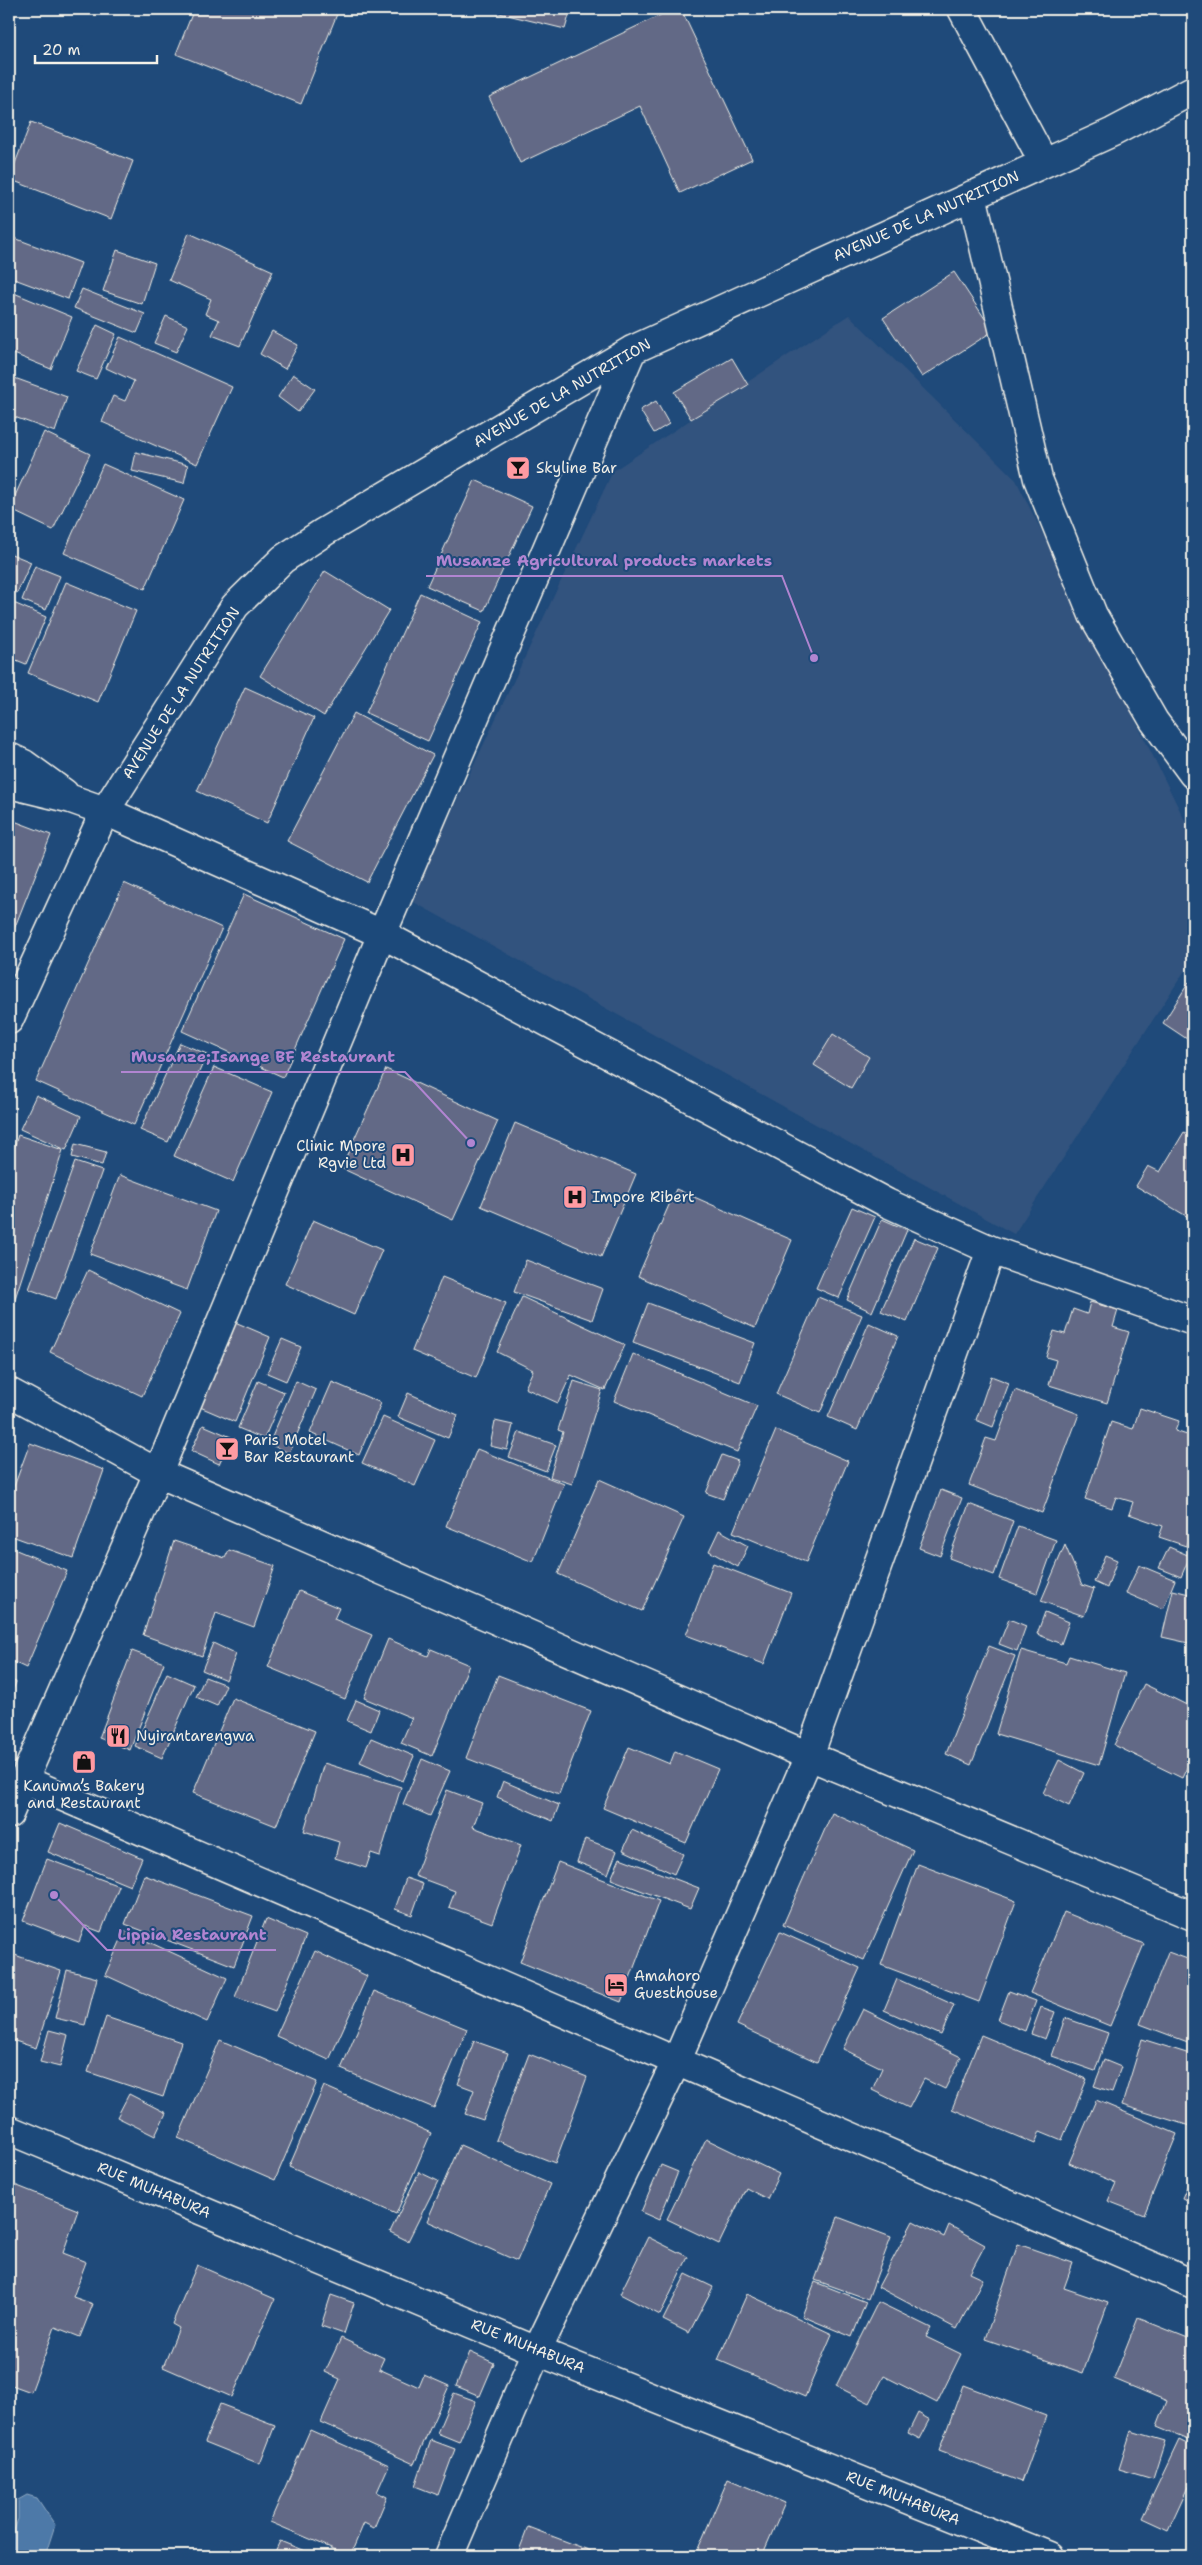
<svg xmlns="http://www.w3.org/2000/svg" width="1202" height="2565" font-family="'Shantell Sans',sans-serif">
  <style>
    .built { fill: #33537e }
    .water { fill: #4d79a8; stroke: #90a9c2 }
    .building { fill: #626986; stroke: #f4f1e8 }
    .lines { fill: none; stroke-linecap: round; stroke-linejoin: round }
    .street-casing { stroke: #f4f1e8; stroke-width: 31 }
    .street { stroke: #1f4a7a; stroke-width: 28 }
    .labels { text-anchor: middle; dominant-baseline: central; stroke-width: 4; stroke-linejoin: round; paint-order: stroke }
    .street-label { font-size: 15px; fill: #f4f1e8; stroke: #1f4a7a }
    .poi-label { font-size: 15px; fill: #f4f1e8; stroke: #1f4a7a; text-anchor: start }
    .leader { fill: none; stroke: #b185d1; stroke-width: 2 }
    .callout-dot { fill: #b185d1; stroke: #1f4a7a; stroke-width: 2 }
    .callout-label { font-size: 16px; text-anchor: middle; font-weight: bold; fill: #b185d1; stroke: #1f4a7a; stroke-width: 4; stroke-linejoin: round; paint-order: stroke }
  </style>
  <rect width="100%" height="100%" fill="#1f4a7a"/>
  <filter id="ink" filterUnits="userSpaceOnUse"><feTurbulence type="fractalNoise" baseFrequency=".02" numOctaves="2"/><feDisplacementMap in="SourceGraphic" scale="10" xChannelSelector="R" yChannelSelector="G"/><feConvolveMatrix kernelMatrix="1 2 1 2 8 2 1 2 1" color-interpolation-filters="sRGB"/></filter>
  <g filter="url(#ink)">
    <path class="built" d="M849,315L1016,480L1193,837V958L1014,1234L410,900L613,471Z"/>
    <path class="water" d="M27,2495L37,2498L55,2525L45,2556H9V2545L18,2519V2500Z"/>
    <path class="building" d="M194,9H339L301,104L176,54Z
      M483,9H571L565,29Z
      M673,9H681L752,159L680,193L640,106L520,163L489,97Z
      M9,118L13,119L9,130Z
      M31,122L133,161L111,219L9,179Z
      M189,233L273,271L240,346L212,335L219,320L205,314L211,299L169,280Z
      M9,236L81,263L68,299L9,277Z
      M117,250L155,263L142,304L103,291Z
      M954,272L993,331L922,377L883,318Z
      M82,289L145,314L137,333L74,308Z
      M9,291L72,317L51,369L9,352Z
      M166,316L188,326L176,352L154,343Z
      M97,325L116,334L96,379L76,371Z
      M272,331L298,345L285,369L260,354Z
      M120,337L232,387L197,464L102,422L113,396L125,401L134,381L106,368Z
      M732,358L748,385L691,419L674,392Z
      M293,374L315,389L298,412L278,397Z
      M9,376L67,397L55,432L9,415Z
      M656,401L669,424L654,433L640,410Z
      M44,432L90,454L53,530L9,509Z
      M136,452L188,465L184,483L132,471Z
      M103,464L184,500L145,589L64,553Z
      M475,480L532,506L484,611L427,586Z
      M9,553L31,562L17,593L9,589Z
      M35,566L60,576L46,610L22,600Z
      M325,571L389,610L324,716L260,676Z
      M66,582L136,611L98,702L28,673Z
      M420,593L482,622L428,741L366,713Z
      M9,601L46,617L26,664L9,657Z
      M245,687L314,718L267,823L197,791Z
      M354,713L433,755L367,882L287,841Z
      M9,819L51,835L9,942Z
      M124,883L222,928L134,1125L36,1081Z
      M244,894L344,939L283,1077L182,1031Z
      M1189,982L1193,985V1043L1163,1023Z
      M833,1034L869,1057L851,1088L814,1065Z
      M180,1043L207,1054L168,1142L140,1130Z
      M214,1067L272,1092L233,1182L174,1156Z
      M386,1069L498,1121L453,1220L341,1168Z
      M36,1095L81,1116L66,1150L20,1129Z
      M515,1123L636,1174L601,1257L481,1206Z
      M1184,1132L1191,1137L1193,1134V1220L1136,1186L1148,1166L1160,1172Z
      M18,1135L63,1150L9,1317V1164Z
      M75,1144L106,1152L102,1165L72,1157Z
      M75,1162L102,1171L56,1299L29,1289Z
      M120,1175L216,1211L187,1290L90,1254Z
      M676,1189L792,1240L755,1328L638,1276Z
      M852,1207L875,1217L839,1298L816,1288Z
      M882,1219L907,1230L872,1312L847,1300Z
      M313,1220L382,1250L354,1315L285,1284Z
      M914,1238L938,1248L907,1322L881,1311Z
      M526,1260L603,1289L592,1320L514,1292Z
      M88,1270L180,1314L142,1396L50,1352Z
      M442,1277L506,1303L476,1378L412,1351Z
      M522,1297L625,1345L605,1390L571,1375L558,1403L525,1388L533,1370L497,1352Z
      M818,1297L862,1315L820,1413L776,1394Z
      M1090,1302L1118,1310L1113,1327L1129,1332L1107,1403L1049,1385L1056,1360L1046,1357L1054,1331L1065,1334L1073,1309L1087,1314Z
      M648,1303L755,1343L740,1382L633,1342Z
      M235,1322L270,1337L235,1422L200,1407Z
      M869,1323L898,1336L857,1430L828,1417Z
      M282,1339L301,1347L286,1381L267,1373Z
      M633,1354L757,1406L737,1452L614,1401Z
      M991,1376L1009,1383L993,1427L976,1420Z
      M258,1381L284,1392L264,1439L238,1428Z
      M296,1381L316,1390L289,1453L269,1444Z
      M574,1381L602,1390L572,1484L550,1477L563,1432L558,1430Z
      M332,1382L381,1403L359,1455L310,1433Z
      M1015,1390L1079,1414L1042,1513L969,1485L986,1438L996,1441Z
      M408,1393L458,1415L448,1438L398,1417Z
      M1140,1408L1179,1421L1175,1431L1193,1437V1526L1186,1546L1159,1537L1163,1526L1129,1514L1133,1502L1116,1497L1112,1508L1085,1499L1111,1422L1133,1429Z
      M383,1417L435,1440L415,1486L362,1463Z
      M495,1421L513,1425L507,1450L490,1446Z
      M203,1425L231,1437L219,1464L191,1451Z
      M9,1429L15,1431L9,1446Z
      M776,1430L848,1461L806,1562L733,1532Z
      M519,1432L556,1445L546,1471L509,1457Z
      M30,1443L104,1470L73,1558L9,1535V1500Z
      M477,1449L564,1484L533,1562L446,1526Z
      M722,1455L738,1461L723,1499L706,1493Z
      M599,1479L684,1517L642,1611L558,1574Z
      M941,1490L962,1498L940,1556L919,1548Z
      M969,1504L1013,1521L994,1575L949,1558Z
      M1018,1526L1056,1540L1037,1593L999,1579Z
      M719,1530L748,1546L738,1567L709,1551Z
      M174,1541L225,1558L229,1550L275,1566L254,1627L216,1613L202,1656L143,1635Z
      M1065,1545L1082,1585L1094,1589L1084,1616L1041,1601Z
      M9,1547L67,1571L26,1668L9,1660Z
      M1169,1547L1190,1556L1181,1577L1159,1568Z
      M1105,1555L1117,1560L1107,1588L1094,1582Z
      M713,1563L791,1593L764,1664L686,1635Z
      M1139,1565L1175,1580L1163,1609L1126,1593Z
      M1173,1590L1193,1595V1644L1162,1637Z
      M299,1591L339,1608L334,1619L372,1635L345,1699L268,1667Z
      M1045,1612L1069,1622L1061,1644L1037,1634Z
      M1009,1619L1026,1626L1017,1651L999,1644Z
      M388,1639L428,1656L431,1649L469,1665L432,1756L401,1743L412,1718L364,1698Z
      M213,1643L236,1654L226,1680L202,1670Z
      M989,1646L1015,1656L971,1765L946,1754Z
      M1021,1650L1066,1663L1069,1656L1125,1673L1099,1765L996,1734Z
      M132,1651L164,1663L130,1750L99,1738Z
      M167,1673L194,1685L162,1758L135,1746Z
      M498,1675L591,1711L559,1794L466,1758Z
      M205,1677L226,1685L217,1706L196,1697Z
      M9,1679L16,1682L9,1701Z
      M1144,1684L1193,1708V1755L1182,1778L1114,1745Z
      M233,1698L315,1731L276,1826L193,1793Z
      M356,1700L379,1710L371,1731L347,1721Z
      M371,1738L414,1756L403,1781L360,1762Z
      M629,1747L670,1764L675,1751L718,1769L686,1843L603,1808Z
      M422,1759L450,1771L430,1816L403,1804Z
      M1059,1760L1084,1773L1069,1806L1043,1793Z
      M324,1763L401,1787L380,1856L371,1853L366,1868L335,1858L339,1842L304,1831Z
      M503,1781L559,1805L553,1821L497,1797Z
      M447,1790L482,1803L473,1827L521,1845L492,1923L449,1907L455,1891L415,1876Z
      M832,1813L913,1850L864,1960L783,1925Z
      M60,1823L142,1858L130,1886L48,1852Z
      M632,1830L683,1854L674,1874L623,1850Z
      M585,1839L617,1851L608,1874L577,1862Z
      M620,1858L699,1888L690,1909L611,1879Z
      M47,1859L119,1886L101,1932L85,1926L79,1942L23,1921Z
      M558,1862L659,1901L621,2002L520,1962Z
      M918,1864L1016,1901L979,2002L881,1965Z
      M144,1875L253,1916L234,1966L125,1924Z
      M406,1878L423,1884L412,1915L395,1909Z
      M1064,1912L1144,1944L1110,2026L1030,1993Z
      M266,1919L306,1936L275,2012L235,1997Z
      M125,1931L227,1978L207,2022L105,1975Z
      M780,1932L860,1968L817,2062L737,2025Z
      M315,1951L367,1976L329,2060L276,2036Z
      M1168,1952L1193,1961V2044L1140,2024Z
      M9,1953L61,1971L36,2048L9,2039Z
      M67,1970L97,1978L85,2025L55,2018Z
      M897,1979L954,2005L941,2035L884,2010Z
      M374,1991L467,2029L434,2108L341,2069Z
      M1009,1991L1036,2001L1025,2031L998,2020Z
      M1041,2007L1055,2012L1045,2039L1031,2034Z
      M863,2009L961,2057L945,2089L924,2079L909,2108L872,2090L882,2068L843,2049Z
      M106,2017L181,2042L163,2097L88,2072Z
      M1065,2018L1108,2033L1095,2071L1052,2056Z
      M49,2030L68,2035L60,2067L40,2062Z
      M981,2035L1087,2079L1062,2140L1040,2131L1035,2144L952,2109Z
      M1142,2039L1193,2055V2127L1122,2105Z
      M220,2040L317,2082L275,2180L178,2138Z
      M474,2041L508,2053L483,2120L465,2114L474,2090L458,2084Z
      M529,2054L587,2077L555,2163L496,2140Z
      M1104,2060L1121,2067L1112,2092L1094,2086Z
      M324,2086L431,2133L396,2214L289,2167Z
      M129,2094L166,2113L155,2136L117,2117Z
      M1096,2100L1177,2134L1144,2215L1108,2201L1116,2183L1069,2163Z
      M706,2139L779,2174L767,2199L746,2188L719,2244L667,2219Z
      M460,2145L550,2184L517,2261L427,2221Z
      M661,2165L678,2172L659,2220L641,2212Z
      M419,2172L438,2181L408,2241L390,2232Z
      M1193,2173V2203L1182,2198Z
      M15,2185L78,2210L63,2253L86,2262L73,2297L93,2304L80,2337L55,2327L31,2392L9,2384V2201Z
      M838,2217L891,2237L868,2299L815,2280Z
      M913,2221L944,2237L949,2225L985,2245L970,2273L983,2279L957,2329L878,2287Z
      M648,2237L688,2257L660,2315L620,2294Z
      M1018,2244L1073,2263L1064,2288L1108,2303L1083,2373L985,2339Z
      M197,2265L275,2299L232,2397L163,2367L179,2328L172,2324Z
      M686,2274L713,2287L689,2333L663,2320Z
      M815,2282L866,2302L852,2337L802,2316Z
      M747,2294L832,2334L805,2397L718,2360Z
      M331,2295L354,2303L344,2334L321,2326Z
      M878,2302L931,2328L926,2337L961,2354L937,2403L884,2376L870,2403L836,2386Z
      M1138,2318L1193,2340V2433L1190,2441L1157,2427L1167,2401L1114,2379Z
      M341,2338L384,2358L379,2369L419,2387L424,2375L449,2386L414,2464L321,2422L340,2379L325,2372Z
      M470,2352L494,2363L480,2396L456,2386Z
      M963,2385L1046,2416L1022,2482L939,2451Z
      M454,2393L476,2401L459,2442L437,2433Z
      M220,2404L275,2425L260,2464L205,2442Z
      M918,2413L930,2420L920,2439L908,2433Z
      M310,2430L389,2465L377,2492L387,2497L374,2528L364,2523L350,2556L270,2522Z
      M1131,2431L1165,2441L1153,2479L1119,2469Z
      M431,2440L455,2449L438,2495L415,2486Z
      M1179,2440L1193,2447V2476L1168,2530L1142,2518Z
      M728,2479L785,2503L762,2556H695Z
      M528,2527L591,2551L589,2556H517Z
      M1193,2533V2546L1189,2544Z
      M280,2541L317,2556H273Z"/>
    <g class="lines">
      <defs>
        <path id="street" d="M962,9L1044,163
          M972,195L1038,479L1093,615L1154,721L1193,774
          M9,757L24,764L64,793
          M9,784L71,799L105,811L382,934L887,1203L991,1250L1193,1321
          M9,1020L105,811L235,606L283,559L324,532L632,350L1113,132L1193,90
          M9,1392L158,1473L809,1756L1193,1916
          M24,1780L1193,2284
          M9,1814L158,1473L382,934L632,350
          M9,2130L537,2351L1049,2556
          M449,2556L537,2351L677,2060L809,1756L991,1250"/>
      </defs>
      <use href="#street" class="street-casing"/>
      <use href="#street" class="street"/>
    </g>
  </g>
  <defs>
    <symbol id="bar-square" viewBox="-11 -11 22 22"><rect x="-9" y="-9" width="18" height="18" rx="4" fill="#ff9aa2" stroke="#1f4a7a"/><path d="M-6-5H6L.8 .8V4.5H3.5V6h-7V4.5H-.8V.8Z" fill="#111"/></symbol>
    <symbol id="hospital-square" viewBox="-11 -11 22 22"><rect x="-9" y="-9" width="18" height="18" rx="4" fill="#ff9aa2" stroke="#1f4a7a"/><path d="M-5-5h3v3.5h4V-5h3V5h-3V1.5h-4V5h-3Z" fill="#111"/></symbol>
    <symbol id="restaurant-square" viewBox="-11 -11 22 22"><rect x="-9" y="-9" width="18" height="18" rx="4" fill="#ff9aa2" stroke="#1f4a7a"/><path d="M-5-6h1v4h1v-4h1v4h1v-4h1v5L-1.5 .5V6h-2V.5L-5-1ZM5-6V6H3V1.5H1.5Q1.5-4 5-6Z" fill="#111"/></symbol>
    <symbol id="shop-square" viewBox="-11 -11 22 22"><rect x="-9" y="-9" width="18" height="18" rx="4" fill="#ff9aa2" stroke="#1f4a7a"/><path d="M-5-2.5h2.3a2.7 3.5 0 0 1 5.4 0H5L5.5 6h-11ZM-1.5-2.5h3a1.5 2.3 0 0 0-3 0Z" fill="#111"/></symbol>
    <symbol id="hotel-square" viewBox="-11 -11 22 22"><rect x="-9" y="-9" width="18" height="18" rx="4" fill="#ff9aa2" stroke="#1f4a7a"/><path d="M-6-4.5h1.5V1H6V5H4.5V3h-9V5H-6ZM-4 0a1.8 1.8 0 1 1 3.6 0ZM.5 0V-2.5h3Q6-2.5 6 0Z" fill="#111"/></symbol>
  </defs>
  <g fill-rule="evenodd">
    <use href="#bar-square" x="504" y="454" width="28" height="28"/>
    <use href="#hospital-square" x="389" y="1141" width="28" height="28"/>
    <use href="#hospital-square" x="561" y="1183" width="28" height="28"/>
    <use href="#bar-square" x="213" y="1435" width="28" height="28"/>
    <use href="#restaurant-square" x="104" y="1722" width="28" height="28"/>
    <use href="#shop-square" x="70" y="1748" width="28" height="28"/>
    <use href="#hotel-square" x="602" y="1971" width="28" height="28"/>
  </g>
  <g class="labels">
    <g class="street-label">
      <text transform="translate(926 216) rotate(-24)">AVENUE DE LA NUTRITION</text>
      <text transform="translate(562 393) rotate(-30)">AVENUE DE LA NUTRITION</text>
      <text transform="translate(181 693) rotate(-57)">AVENUE DE LA NUTRITION</text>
      <text transform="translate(154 2190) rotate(23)">RUE MUHABURA</text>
      <text transform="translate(528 2346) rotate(22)">RUE MUHABURA</text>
      <text transform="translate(903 2498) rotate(22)">RUE MUHABURA</text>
    </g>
    <g class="poi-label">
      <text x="536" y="468">Skyline Bar</text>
      <text x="386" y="1146" text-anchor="end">Clinic Mpore<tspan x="386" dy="17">Rgvie Ltd</tspan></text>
      <text x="592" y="1197">Impore Ribert</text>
      <text x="244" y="1440">Paris Motel<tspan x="244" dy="17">Bar Restaurant</tspan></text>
      <text x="136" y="1736">Nyirantarengwa</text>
      <text x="84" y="1786" text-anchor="middle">Kanuma’s Bakery<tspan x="84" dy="17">and Restaurant</tspan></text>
      <text x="634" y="1976">Amahoro<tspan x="634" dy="17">Guesthouse</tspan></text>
    </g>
  </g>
  <path class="leader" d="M814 658L782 576H426M471 1143L405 1072H121M54 1895L107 1950H276"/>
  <g class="callout-dot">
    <circle cx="814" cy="658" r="5"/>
    <circle cx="471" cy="1143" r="5"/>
    <circle cx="54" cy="1895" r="5"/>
  </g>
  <g class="callout-label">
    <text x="604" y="566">Musanze Agricultural products markets</text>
    <text x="263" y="1062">Musanze;Isange BF Restaurant</text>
    <text x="192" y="1940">Lippia Restaurant</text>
  </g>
  <rect width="1202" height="2565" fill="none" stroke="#1f4a7a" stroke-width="30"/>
  <rect x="15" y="15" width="1172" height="2535" fill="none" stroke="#f4f1e8" stroke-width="2" filter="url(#ink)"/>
  <path d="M35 55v8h122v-8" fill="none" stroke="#f4f1e8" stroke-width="2.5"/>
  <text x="42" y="55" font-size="15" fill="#f4f1e8" stroke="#1f4a7a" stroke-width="4" paint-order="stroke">20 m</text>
</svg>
